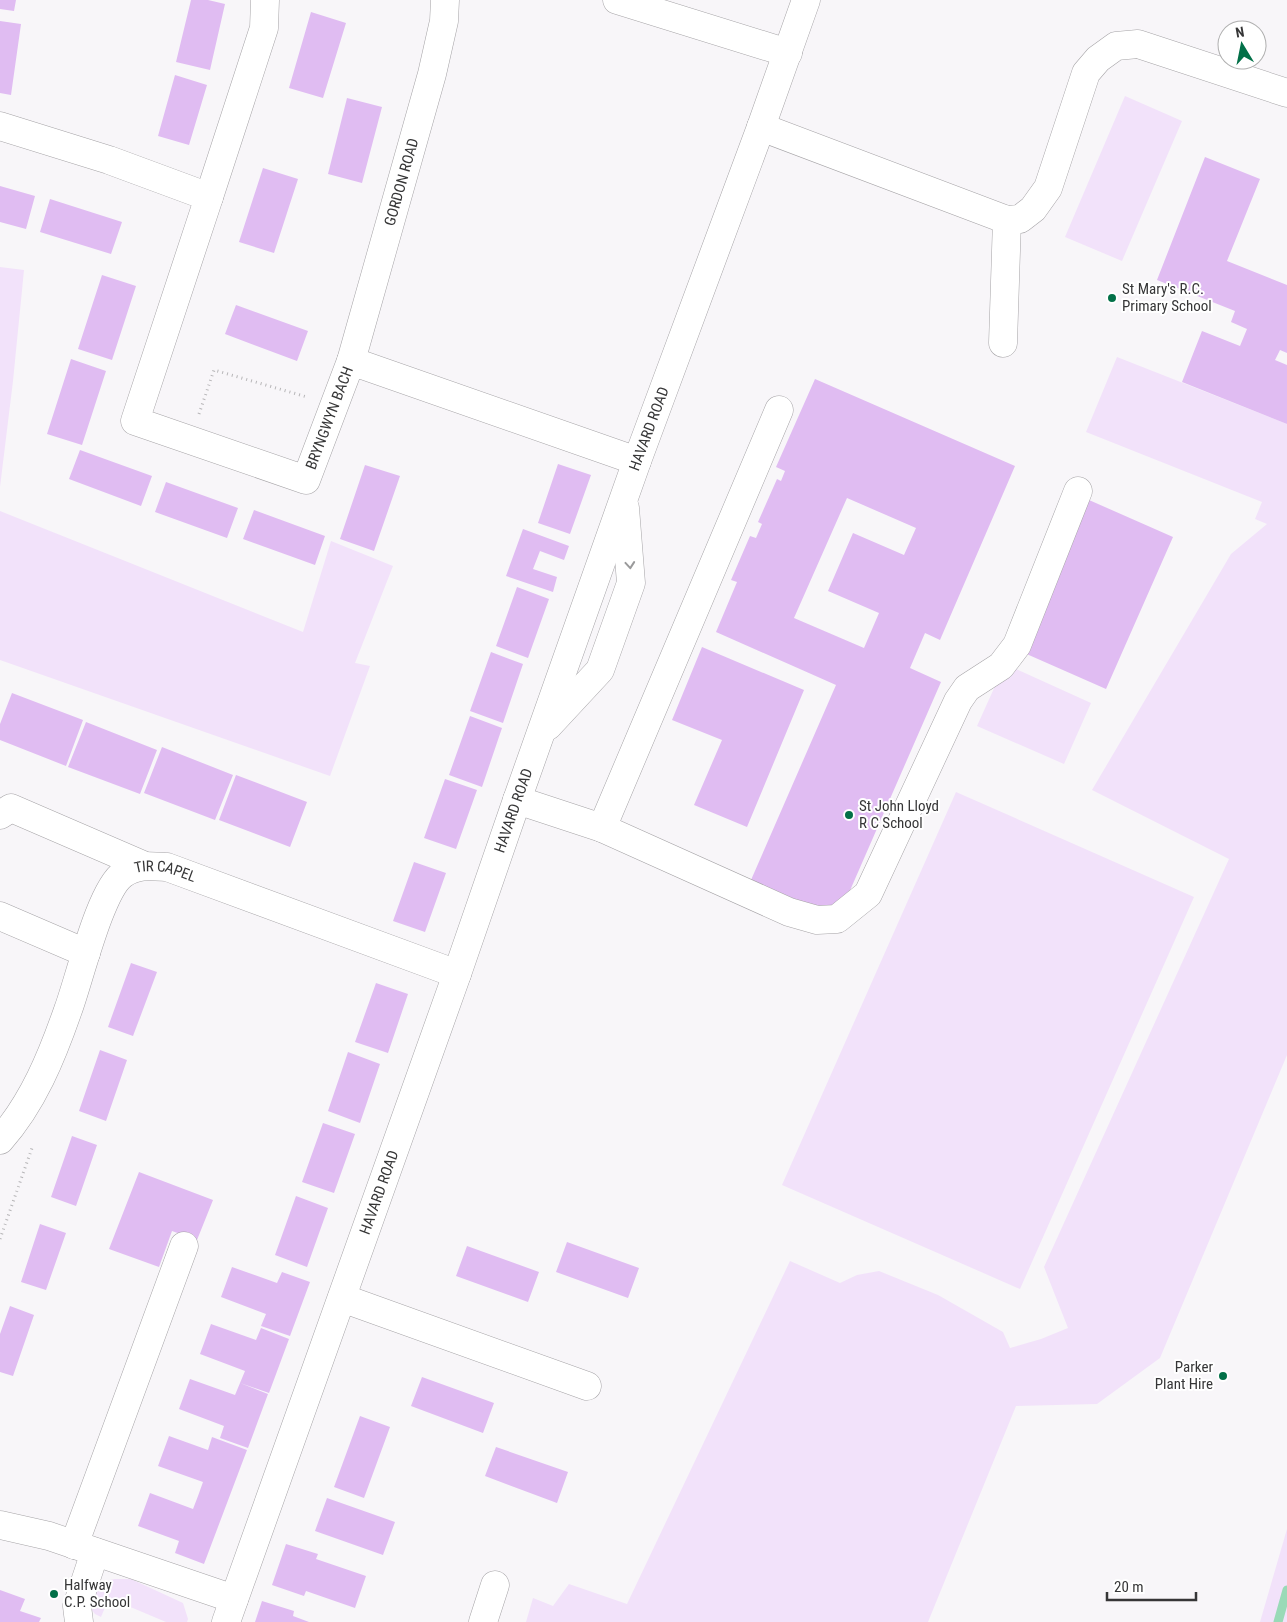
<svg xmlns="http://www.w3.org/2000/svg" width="1287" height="1622" font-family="'Roboto Condensed',sans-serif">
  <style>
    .green { fill: #f2e2fa }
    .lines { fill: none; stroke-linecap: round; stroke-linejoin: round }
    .stream { stroke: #99dab7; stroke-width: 9 }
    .building { fill: #e0bcf2; fill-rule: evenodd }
    .minor-casing { stroke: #a6a4a7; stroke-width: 29 }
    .path { stroke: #b7b6b8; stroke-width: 3; stroke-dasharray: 1 4; stroke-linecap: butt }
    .minor { stroke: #fff; stroke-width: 28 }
    .oneway { stroke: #9a9a9b }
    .poi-dot { fill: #027048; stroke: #fff; stroke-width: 2 }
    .labels { text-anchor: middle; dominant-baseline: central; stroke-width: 4; stroke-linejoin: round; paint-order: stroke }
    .street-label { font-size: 15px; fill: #363637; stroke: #fff }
    .poi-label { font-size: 15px; fill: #363637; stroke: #fff; text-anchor: start }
  </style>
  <rect width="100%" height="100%" fill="#f8f6f9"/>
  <path class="green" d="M1125,96L1182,121L1122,261L1065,237Z
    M0,267L24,270L13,381L0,487Z
    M1117,357L1287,424V1055L1160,1358L1097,1404L1016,1406L928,1622H526L533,1598L553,1606L569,1584L627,1604L790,1261L840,1283L857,1275L879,1271L938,1295L1003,1332L1010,1348L1041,1339L1068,1328L1044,1267L1229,859L1092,790L1231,554L1267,524L1255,519L1262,502L1086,432Z
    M0,511L303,632L331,541L393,566L355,663L370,666L330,776L0,660Z
    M1005,664L1091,703L1064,764L977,726Z
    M956,792L1194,897L1020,1289L782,1185Z
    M1287,1529V1622H1260Z
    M115,1579H131L183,1603L188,1619L187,1622H166L109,1598L101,1617L95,1614L91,1609V1589L96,1590L105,1581Z"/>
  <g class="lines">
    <path class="stream" d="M1278,1622L1287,1590"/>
  </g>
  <path class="building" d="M0,0H16L14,11L0,9Z
    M191,0H208L225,4L210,70L176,62Z
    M311,12L346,23L323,98L289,88Z
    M0,21L21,24L11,95L0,93Z
    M175,75L207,85L189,145L158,136Z
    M347,98L382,107L362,183L328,174Z
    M1205,157L1260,179L1227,261L1287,285V353L1280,350L1275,360L1287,365V424L1182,382L1202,331L1240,346L1247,329L1231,322L1235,311L1157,280Z
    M263,168L298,179L274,253L239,242Z
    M0,186L35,196L26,229L0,222Z
    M50,199L122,222L111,254L40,232Z
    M102,275L136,286L112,360L78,349Z
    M236,305L308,331L297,361L225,334Z
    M71,359L106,371L82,445L47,434Z
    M815,379L1015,466L940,640L925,633L910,668L941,682L838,918L751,880L836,685L716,632L737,582L731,580L750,536L756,538L762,524L758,522L777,479L781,481L785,471L776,467ZM847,498L916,528L904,555L853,533L828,591L879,613L864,648L794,618Z
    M80,450L152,476L141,506L69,479Z
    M558,464L591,475L570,534L538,523Z
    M365,465L400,476L374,551L340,539Z
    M166,482L238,508L227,538L155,512Z
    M1089,500L1173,537L1106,689L1022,652Z
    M254,510L325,536L315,565L243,539Z
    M523,529L569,546L564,560L540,551L533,569L557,577L553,592L506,576Z
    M517,587L549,599L528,658L496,646Z
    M702,647L804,690L747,827L694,805L722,740L672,720Z
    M491,652L523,664L503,723L470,711Z
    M12,693L83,720L66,766L0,740V724Z
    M470,716L502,728L482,787L449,775Z
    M86,722L157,750L140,794L68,767Z
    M162,747L233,775L215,820L144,793Z
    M236,775L307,802L290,847L219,820Z
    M445,779L477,790L456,849L424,838Z
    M414,862L446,873L425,932L393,921Z
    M131,963L157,972L133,1036L108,1027Z
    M376,983L408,994L388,1053L355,1042Z
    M100,1050L127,1060L106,1121L79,1111Z
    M348,1052L380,1064L360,1123L328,1111Z
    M323,1123L355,1134L334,1193L302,1182Z
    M72,1136L97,1145L76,1206L51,1197Z
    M139,1172L213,1200L197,1240L172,1231L159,1267L109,1249Z
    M296,1196L328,1208L307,1267L275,1255Z
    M40,1224L66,1233L46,1290L21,1282Z
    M567,1242L639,1268L628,1298L556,1272Z
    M467,1246L539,1272L528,1302L456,1276Z
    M232,1267L277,1283L282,1272L310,1282L290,1336L261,1326L266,1314L221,1297Z
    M10,1306L34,1315L13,1376L0,1372V1334Z
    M211,1324L256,1340L261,1328L289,1339L269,1393L240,1383L245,1371L200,1354Z
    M422,1377L494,1403L483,1433L411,1406Z
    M190,1379L235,1395L240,1383L268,1394L248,1448L220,1438L224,1426L179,1409Z
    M360,1416L390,1427L364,1498L334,1487Z
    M169,1436L208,1450L212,1437L247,1450L204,1564L175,1553L179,1541L138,1526L150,1493L193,1509L198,1496L203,1482L158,1466Z
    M496,1447L568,1472L557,1503L485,1476Z
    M327,1498L395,1522L383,1555L315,1531Z
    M286,1544L318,1554L316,1559L366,1576L355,1608L306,1591L304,1596L272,1585Z
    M0,1590L25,1599L20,1611L41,1618L39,1622H0Z
    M262,1601L294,1611L293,1616L309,1622H255Z"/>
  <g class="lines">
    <defs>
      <g id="minor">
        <path d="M617,0L788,53"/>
        <path id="s1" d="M0,126L109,160L209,197L135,421L306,480L351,361L637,461"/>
        <path d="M761,127L1007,220L1020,219L1033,209L1048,188L1086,73L1098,59L1116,46L1138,44L1287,93"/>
        <path d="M209,197L264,28L265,0"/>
        <path d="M1003,343L1007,220"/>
        <path id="s2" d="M351,361L432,74L444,21L445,0"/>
        <path d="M548,726L600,670L631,583L625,508"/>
        <path d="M517,800L602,828L789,912L817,920L837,919L868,894L958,701L967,688L1001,666L1017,645L1078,491"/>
        <path d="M0,815L11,808L143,865"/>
        <path d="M602,828L779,410"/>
        <path d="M0,916L86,953"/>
        <path id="s3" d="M0,1140C33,1103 52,1056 68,1010C79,981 100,890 123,874C137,864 151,866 167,867L457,974"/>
        <path d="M342,1298L587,1386"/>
        <path d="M0,1525L49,1536L234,1599"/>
        <path d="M74,1545L184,1246"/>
        <path d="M79,1622L77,1606L95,1552"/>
        <path id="s4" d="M226,1622L457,974L517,800L637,461L761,127L806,0"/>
        <path d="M483,1622L495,1585"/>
      </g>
    </defs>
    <use href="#minor" class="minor-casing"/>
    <path class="path" d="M199,414L214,370L307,397
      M0,1239L32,1148"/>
    <use href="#minor" class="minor"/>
  </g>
  <defs><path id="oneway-chevron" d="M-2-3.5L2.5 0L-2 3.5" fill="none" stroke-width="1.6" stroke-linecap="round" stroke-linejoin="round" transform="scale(1.25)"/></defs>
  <use class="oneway" href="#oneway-chevron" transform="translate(630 565) rotate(85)"/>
  <g class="poi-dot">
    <circle cx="1112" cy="298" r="5"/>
    <circle cx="849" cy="815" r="5"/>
    <circle cx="1223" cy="1376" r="5"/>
    <circle cx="54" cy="1594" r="5"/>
  </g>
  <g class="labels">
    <g class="street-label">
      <text stroke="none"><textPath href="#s2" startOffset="186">GORDON ROAD</textPath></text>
      <text stroke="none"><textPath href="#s1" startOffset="704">BRYNGWYN BACH</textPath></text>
      <text stroke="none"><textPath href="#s4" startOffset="1266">HAVARD ROAD</textPath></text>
      <text stroke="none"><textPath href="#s4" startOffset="861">HAVARD ROAD</textPath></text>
      <text stroke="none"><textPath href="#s3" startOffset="340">TIR CAPEL</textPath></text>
      <text stroke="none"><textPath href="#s4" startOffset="456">HAVARD ROAD</textPath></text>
    </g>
    <g class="poi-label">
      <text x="1122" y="289">St Mary's R.C.<tspan x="1122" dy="17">Primary School</tspan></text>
      <text x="859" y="806">St John Lloyd<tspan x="859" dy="17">R C School</tspan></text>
      <text x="1213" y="1367" text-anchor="end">Parker<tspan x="1213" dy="17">Plant Hire</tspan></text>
      <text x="64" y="1585">Halfway<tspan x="64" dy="17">C.P. School</tspan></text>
    </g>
  </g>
  <g transform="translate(1242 45) rotate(350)"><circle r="24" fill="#ffffff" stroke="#afafaf"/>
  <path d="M0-4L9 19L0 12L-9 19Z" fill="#027048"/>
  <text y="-8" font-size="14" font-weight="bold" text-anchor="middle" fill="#363637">N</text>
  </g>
  <path d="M1107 1592v8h89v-8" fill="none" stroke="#363637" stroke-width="2.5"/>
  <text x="1114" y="1592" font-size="15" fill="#363637" stroke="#ffffff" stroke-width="4" paint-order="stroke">20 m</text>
</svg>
